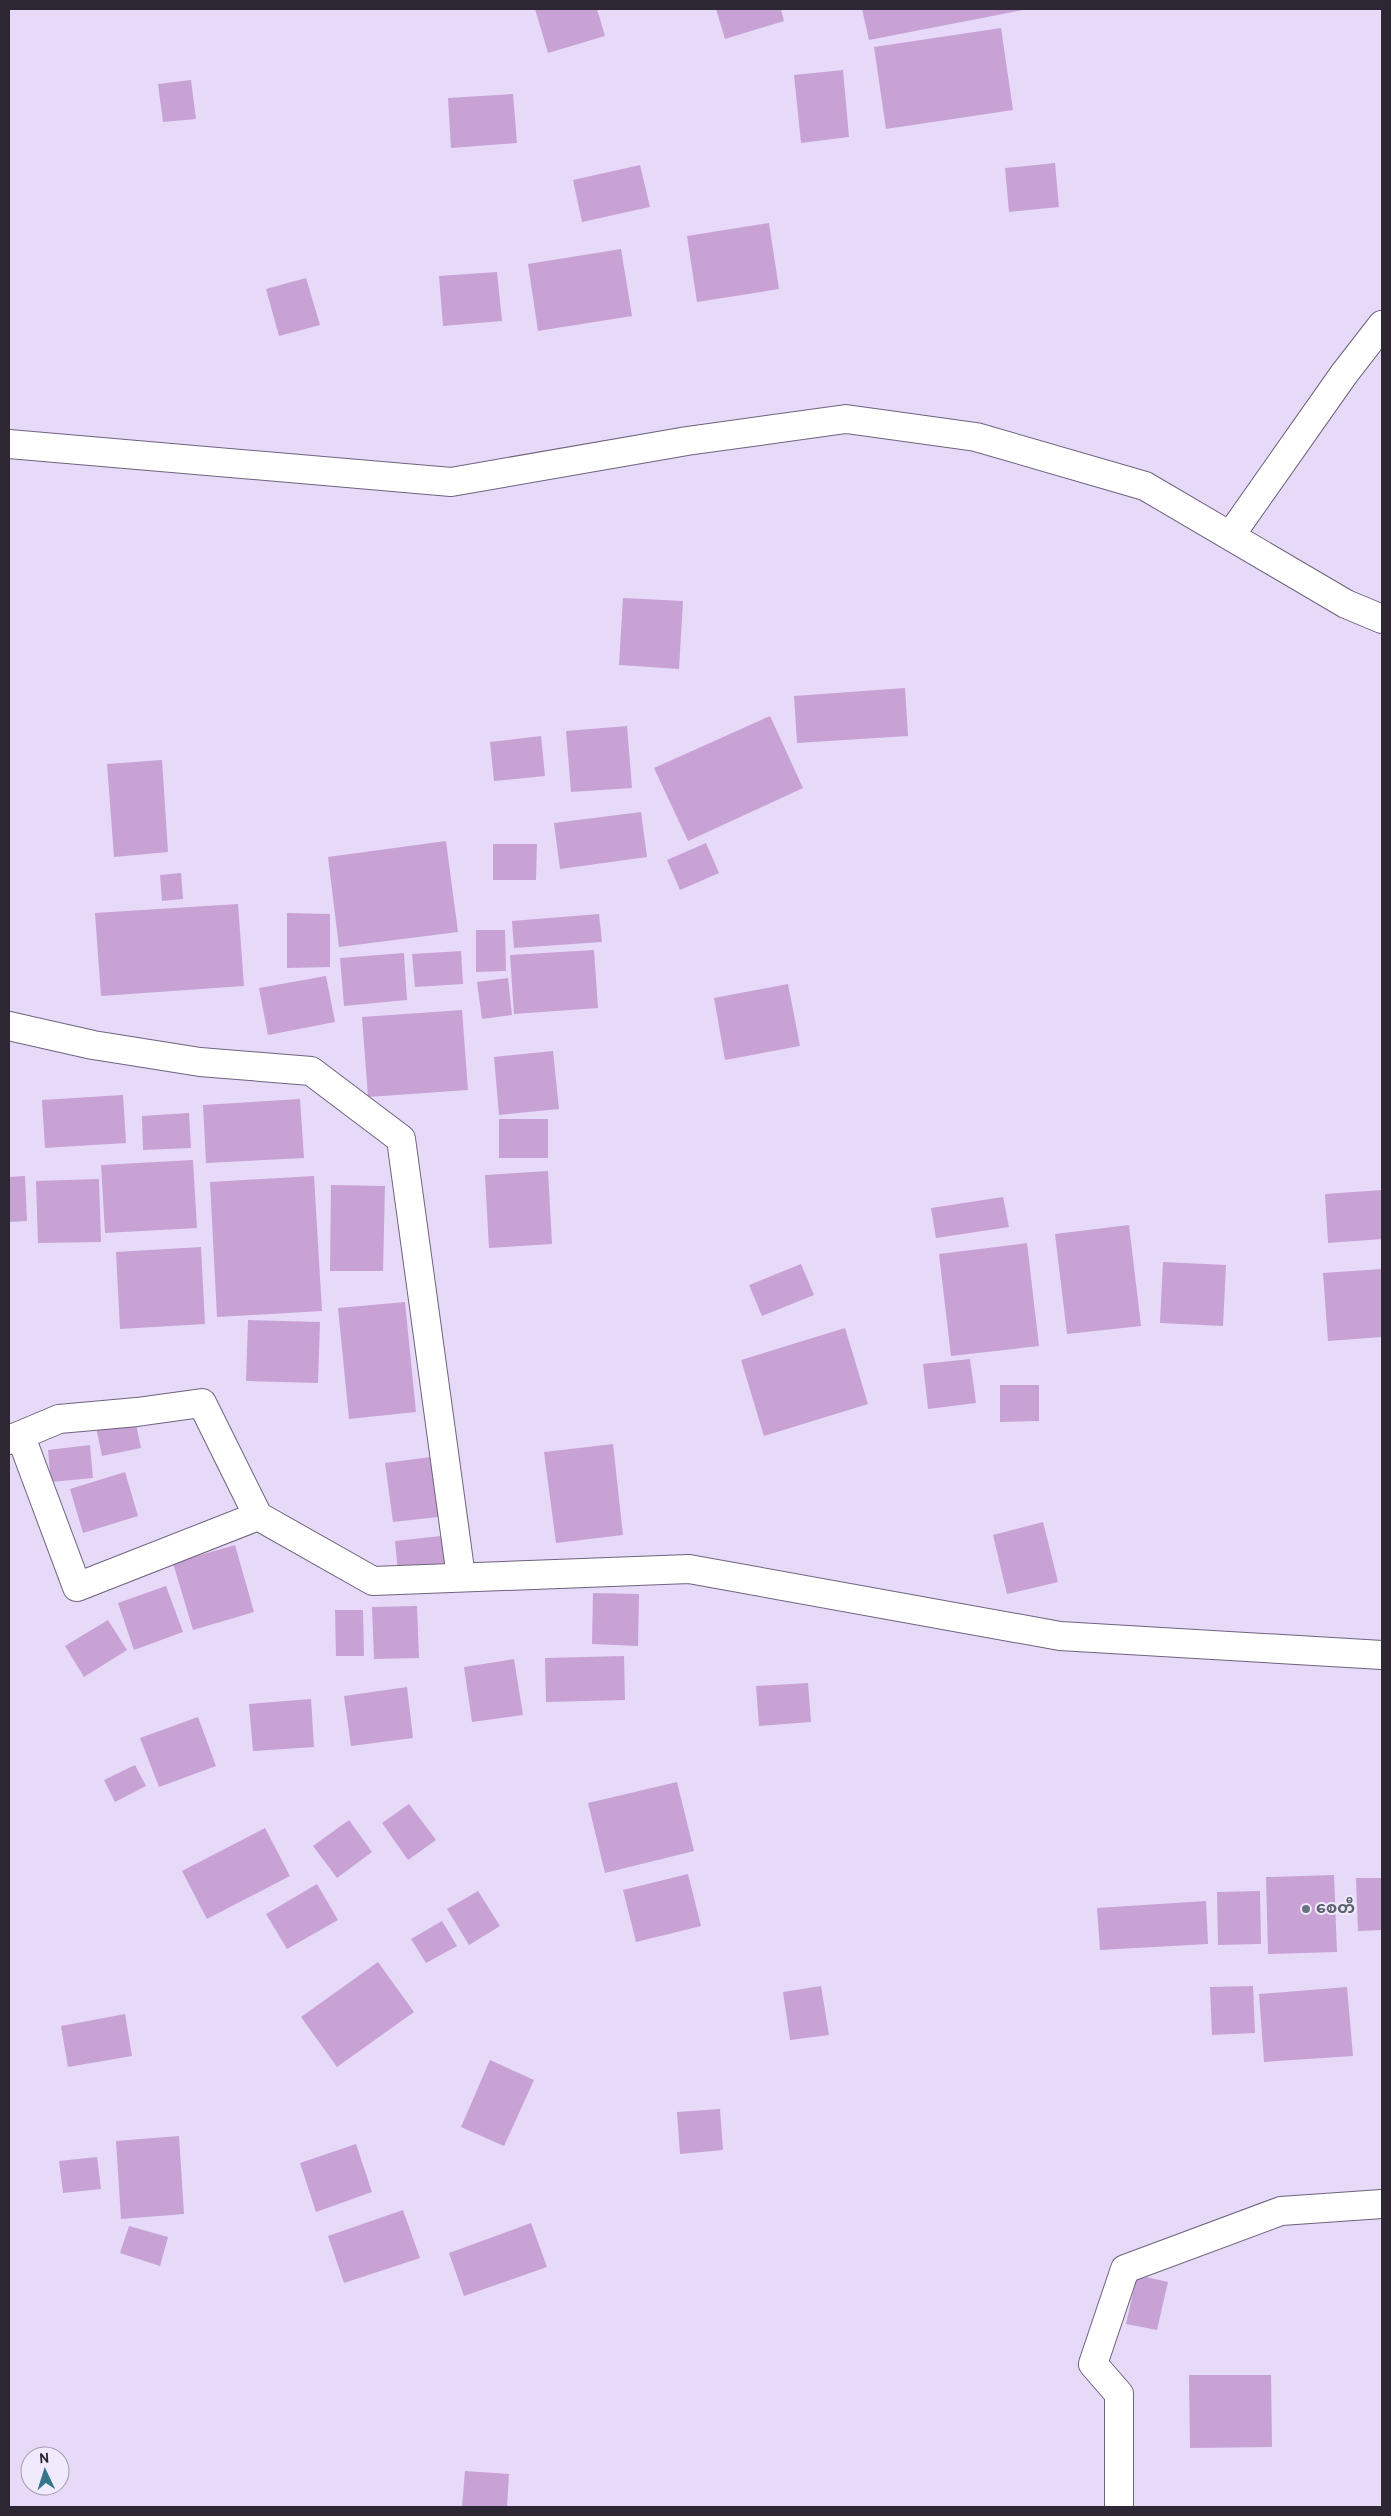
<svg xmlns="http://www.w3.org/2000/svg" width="1391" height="2516" font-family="Overpass,'Noto Sans Myanmar',sans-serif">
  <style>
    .building { fill: #c8a2d4 }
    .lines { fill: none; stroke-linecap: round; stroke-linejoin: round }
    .street-casing { stroke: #6e637d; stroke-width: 30 }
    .street { stroke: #fff; stroke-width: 28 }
    .worship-dot { fill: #6b7280; stroke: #f1eafc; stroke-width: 2 }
    .labels { text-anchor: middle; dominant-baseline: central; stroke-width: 4; stroke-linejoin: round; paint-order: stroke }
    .worship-label { font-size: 16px; font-weight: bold; fill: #5b616d; stroke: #f1eafc; text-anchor: start }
  </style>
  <rect width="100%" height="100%" fill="#e6daf8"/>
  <path class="building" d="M535,9H597L605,36L548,53Z
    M716,9H781L784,21L725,39Z
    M862,9H1023V10L869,40Z
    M1001,28L1013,110L886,129L874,47Z
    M843,70L849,137L801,143L794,75Z
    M191,80L196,119L163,122L158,84Z
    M513,94L517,143L451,148L448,98Z
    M1055,163L1059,207L1009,212L1005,168Z
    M640,165L650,207L582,222L573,180Z
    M769,223L779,289L697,302L687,236Z
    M621,249L632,316L538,331L528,264Z
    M497,272L502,321L443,326L439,276Z
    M306,278L320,325L279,336L266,289Z
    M623,598L683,601L679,669L619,665Z
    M905,688L908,736L797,743L794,696Z
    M770,716L803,788L688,841L654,768Z
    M627,726L632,788L571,792L566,731Z
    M541,736L545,776L494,781L490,742Z
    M162,760L168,852L114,857L107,764Z
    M641,812L647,857L560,869L554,823Z
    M446,841L458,932L339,947L328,857Z
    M706,843L719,873L680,890L667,860Z
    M493,844H537L536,880H493Z
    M181,873L183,899L162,901L160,875Z
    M238,904L244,986L101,996L95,913Z
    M287,913L330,914V967L287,968Z
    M599,914L602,942L514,948L512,921Z
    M476,930H505L506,971L476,972Z
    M594,950L598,1008L514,1014L510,955Z
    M461,951L463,984L415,987L412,954Z
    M404,953L407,1000L344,1006L340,958Z
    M326,976L335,1022L268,1035L259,988Z
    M508,978L512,1015L482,1019L477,982Z
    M788,984L800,1046L725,1060L714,998Z
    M462,1010L468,1090L368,1097L362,1017Z
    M553,1051L559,1109L499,1115L494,1057Z
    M123,1095L126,1143L45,1148L42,1100Z
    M300,1099L304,1158L206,1163L203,1105Z
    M189,1113L191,1148L143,1150L142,1116Z
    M499,1119H548V1158H499Z
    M193,1160L197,1228L105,1233L101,1165Z
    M548,1171L552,1244L489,1248L485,1175Z
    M25,1176L27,1221L9,1222V1177Z
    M314,1176L322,1311L217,1317L210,1182Z
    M99,1179L101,1242L38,1243L36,1181Z
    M331,1185L385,1186L383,1271H330Z
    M1382,1190V1239L1328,1243L1325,1194Z
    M1003,1197L1009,1227L936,1238L931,1208Z
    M1129,1225L1141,1326L1067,1334L1055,1234Z
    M1027,1243L1039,1346L951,1356L939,1254Z
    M201,1247L205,1324L120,1329L116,1252Z
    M1163,1262L1226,1265L1223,1326L1160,1323Z
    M801,1264L814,1295L762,1316L749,1285Z
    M1382,1269V1337L1328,1341L1323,1273Z
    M405,1302L416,1412L349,1419L338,1308Z
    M248,1320L320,1322L318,1383L246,1381Z
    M845,1328L868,1404L764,1436L741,1360Z
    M970,1359L976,1403L928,1409L923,1364Z
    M1000,1385H1039V1421L1000,1422Z
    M135,1419L141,1448L102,1456L96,1427Z
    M613,1444L623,1535L556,1543L544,1452Z
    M90,1445L93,1478L51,1482L48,1450Z
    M431,1457L438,1517L393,1522L385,1463Z
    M125,1472L138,1516L83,1533L70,1489Z
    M1043,1522L1058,1582L1007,1594L993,1535Z
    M441,1536L445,1566L398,1572L395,1541Z
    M235,1545L254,1612L193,1630L173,1563Z
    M166,1586L183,1632L134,1650L118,1603Z
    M593,1593L639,1594L638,1646L592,1644Z
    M417,1606L419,1658L374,1659L372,1607Z
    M335,1610H363L364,1656H336Z
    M108,1620L127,1650L84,1677L65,1646Z
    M624,1656L625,1700L546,1702L545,1658Z
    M514,1659L523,1715L472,1722L464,1667Z
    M808,1683L811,1722L759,1726L756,1686Z
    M407,1687L413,1738L351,1746L344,1696Z
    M311,1699L314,1747L253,1751L249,1704Z
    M198,1717L216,1766L159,1787L140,1738Z
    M135,1765L146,1786L115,1802L104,1780Z
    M677,1782L694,1851L605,1873L588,1803Z
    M409,1804L436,1840L408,1860L382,1823Z
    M349,1820L372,1852L337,1878L313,1846Z
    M265,1828L290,1876L207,1919L182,1871Z
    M688,1874L701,1926L636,1942L623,1890Z
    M1334,1875L1337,1952L1268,1954L1266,1877Z
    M1356,1878H1382V1930L1358,1931Z
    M317,1884L338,1920L287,1949L266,1914Z
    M478,1891L500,1926L469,1945L447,1909Z
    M1260,1891L1261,1944L1218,1945L1217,1892Z
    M1206,1901L1208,1944L1100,1950L1097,1908Z
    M442,1921L457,1946L426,1963L411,1939Z
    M378,1962L414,2012L337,2067L301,2017Z
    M821,1986L829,2035L790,2040L783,1992Z
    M1253,1986L1255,2033L1212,2035L1210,1987Z
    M1347,1987L1353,2056L1264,2062L1259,1994Z
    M125,2014L132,2056L68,2067L61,2026Z
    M490,2060L534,2080L504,2146L461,2127Z
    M720,2109L723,2150L680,2154L677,2112Z
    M179,2136L184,2214L121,2219L116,2141Z
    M356,2144L372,2192L316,2212L300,2163Z
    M97,2157L101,2189L63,2193L59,2161Z
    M403,2210L420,2258L344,2283L328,2236Z
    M531,2223L547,2267L464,2296L449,2253Z
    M129,2226L168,2237L160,2266L120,2253Z
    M1137,2275L1168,2282L1157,2330L1126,2324Z
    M1189,2375H1271L1272,2447L1190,2448Z
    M465,2471L509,2474L507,2507H462Z"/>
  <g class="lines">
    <defs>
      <path id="street" d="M9,444L451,482L687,441L846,419L976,437L1145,486L1346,604L1382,619
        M1230,536L1344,374L1382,325
        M9,1026L93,1045L200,1062L311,1071L401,1139L461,1577
        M21,1437L77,1587L258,1516
        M9,1440L59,1419L137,1412L202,1403L258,1516L373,1581L689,1569L1060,1636L1382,1655
        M1119,2507V2394L1093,2364L1125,2269L1281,2211L1382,2204"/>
    </defs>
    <use href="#street" class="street-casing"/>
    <use href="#street" class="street"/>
  </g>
  <circle class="worship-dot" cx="1306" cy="1909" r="5"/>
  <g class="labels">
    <g class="worship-label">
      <text x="1316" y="1909">စေတီ</text>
    </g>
  </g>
  <rect width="1391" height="2516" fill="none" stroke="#2c2732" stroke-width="20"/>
  <g transform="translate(45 2471) rotate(356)"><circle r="24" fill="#f1eafc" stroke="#a29cab"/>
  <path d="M0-4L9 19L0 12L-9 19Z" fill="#37758b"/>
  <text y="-8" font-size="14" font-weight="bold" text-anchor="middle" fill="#2c2732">N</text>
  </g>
</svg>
